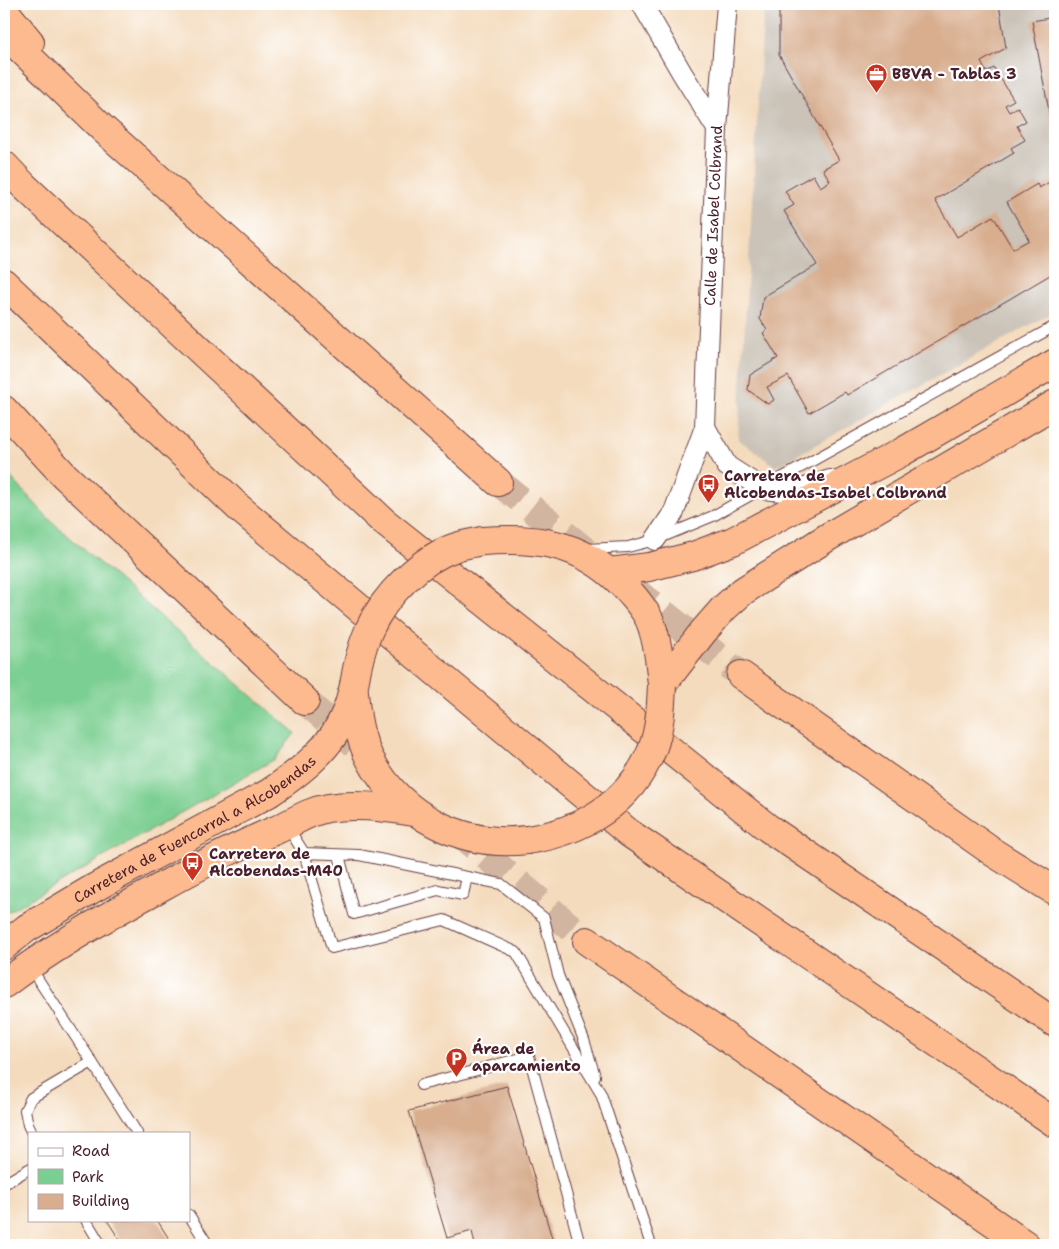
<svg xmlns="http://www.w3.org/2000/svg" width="1059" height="1249" font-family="'Shantell Sans',sans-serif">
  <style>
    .industrial { fill: #cbc3b8 }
    .green { fill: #7ccf92; stroke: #63775e }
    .building { fill: #d8ae8f }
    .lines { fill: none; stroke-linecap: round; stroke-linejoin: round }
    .highway-tunnel { stroke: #d2b5a0; stroke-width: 28; stroke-dasharray: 28 14; stroke-linecap: butt }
    .lane-casing { stroke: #643b41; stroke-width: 12 }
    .street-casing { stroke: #643b41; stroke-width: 22 }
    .highway-casing { stroke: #643b41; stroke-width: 30 }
    .lane { stroke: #fff; stroke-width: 10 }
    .street { stroke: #fff; stroke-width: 20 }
    .highway { stroke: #fcba8e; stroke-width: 28 }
    .highway-bridge-casing { stroke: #643b41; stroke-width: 30; stroke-linecap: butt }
    .highway-bridge { stroke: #fcba8e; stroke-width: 28 }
    .labels { text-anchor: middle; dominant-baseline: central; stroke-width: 4.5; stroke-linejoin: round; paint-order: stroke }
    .poi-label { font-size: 15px; font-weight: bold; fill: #4a1f2b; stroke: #fff; text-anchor: start }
    .street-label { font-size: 15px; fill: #4a1f2b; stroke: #fff }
  </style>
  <rect width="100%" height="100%" fill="#fff"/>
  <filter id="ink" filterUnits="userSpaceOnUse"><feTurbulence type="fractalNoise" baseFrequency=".02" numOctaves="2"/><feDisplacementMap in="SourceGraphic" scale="10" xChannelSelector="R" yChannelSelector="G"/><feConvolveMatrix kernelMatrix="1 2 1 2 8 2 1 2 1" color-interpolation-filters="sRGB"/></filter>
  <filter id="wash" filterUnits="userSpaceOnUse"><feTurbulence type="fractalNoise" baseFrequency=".0096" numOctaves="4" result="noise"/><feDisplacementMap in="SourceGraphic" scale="20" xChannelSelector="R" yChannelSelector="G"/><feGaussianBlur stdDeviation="1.12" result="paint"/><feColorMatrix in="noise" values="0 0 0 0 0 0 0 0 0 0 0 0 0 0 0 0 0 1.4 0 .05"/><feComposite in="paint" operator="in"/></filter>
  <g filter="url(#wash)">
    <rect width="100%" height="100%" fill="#f4dbbd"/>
    <path class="industrial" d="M764,4H1055V311L776,467L738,439Z"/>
    <path class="green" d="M4,470L51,521L295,733L275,759L4,914Z"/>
    <g id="blocks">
      <path class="building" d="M779,4H999L1006,48L981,62L986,72L994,68L1014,100L1005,105L1009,112L1018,107L1026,121L1017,126L1025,140L1011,148L1014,153L935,200L957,237L993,216L1013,249L1029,240L1007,202L1037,184L1039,188L1055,179V272L847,395L845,392L809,413L788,376L767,387L774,400L768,404L748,390L750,375L778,358L763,333L767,330L760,319L763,297L817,265L784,211L794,205L785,191L813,175L820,187L830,181L823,169L839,160L779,55Z
        M1045,4H1055V10Z
        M1055,17V121L1051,122L1032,21Z
        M507,1086L554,1245H475L472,1231L447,1238L409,1111Z
        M107,1220H157L173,1245H123Z"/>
    </g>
  </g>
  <g filter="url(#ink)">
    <use href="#blocks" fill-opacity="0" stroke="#643b41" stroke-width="1"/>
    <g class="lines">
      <path class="highway-tunnel" d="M498,482L591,555
        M630,587L741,675
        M305,701L355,744
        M454,829L587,941"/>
      <defs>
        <path id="lane" d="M586,549L628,547L655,540L713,516L1055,326
          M287,826L304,853L359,855L501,884L544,918L558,975L584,1040L595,1076
          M304,853L332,948L444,920L516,952L601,1094L651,1245
          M339,855L354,914L438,890L463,895L467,877
          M30,967L92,1062L31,1098L25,1110L28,1125L32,1133
          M92,1062L137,1133
          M421,1085L529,1056L580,1245
          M4,1184L29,1169
          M189,1215L208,1245
          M86,1220L101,1245"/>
        <g id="street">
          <path d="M642,4L682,73L717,129"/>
          <path d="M705,427L727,466L763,489L782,491L805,488L830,480"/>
          <path id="s1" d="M655,540L674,512L705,427L717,129L727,4"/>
        </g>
        <g id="highway">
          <path d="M4,10L30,42"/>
          <path d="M4,33L102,128L498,482"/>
          <path d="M4,165L24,186L383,521L768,828L1055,1023"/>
          <path d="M4,283L239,508L629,833L1055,1123"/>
          <path d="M4,410L64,475L305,701"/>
          <path d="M482,541C536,537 579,542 620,582C631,593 643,606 650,621C658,642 660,664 662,685"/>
          <path d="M610,572L649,567L693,556L733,541L902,452L1055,363"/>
          <path d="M741,675L994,853L1055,891"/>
          <path d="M662,685L703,632L724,608L743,591L828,537L1055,404"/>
          <path d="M354,692C356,714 359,738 370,759C400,816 463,848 527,840"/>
          <path d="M587,941L1026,1245"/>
          <path id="s2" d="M4,946L27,928L94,888L269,793C300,772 332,748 346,712C350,703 352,694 354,685"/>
          <path d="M4,984C53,947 107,916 161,887C199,866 237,846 276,830C294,822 309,811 328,808C357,803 386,808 415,812"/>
        </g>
      </defs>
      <use href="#lane" class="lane-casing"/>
      <use href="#street" class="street-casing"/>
      <use href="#highway" class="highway-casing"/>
      <use href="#lane" class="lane"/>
      <use href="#street" class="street"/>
      <use href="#highway" class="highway"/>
      <defs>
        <path id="highway-bridge" d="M354,685C357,666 361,648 369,630C384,596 420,559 456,547C464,544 473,543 482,541
          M527,840C582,832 630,803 652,750C660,729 661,707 662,685"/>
      </defs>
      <use href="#highway-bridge" class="highway-bridge-casing"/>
      <use href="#highway-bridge" class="highway-bridge"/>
    </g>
  </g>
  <defs>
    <symbol id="office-pin" viewBox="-11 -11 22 30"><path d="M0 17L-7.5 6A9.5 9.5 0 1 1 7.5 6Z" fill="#c8321e" stroke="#fff"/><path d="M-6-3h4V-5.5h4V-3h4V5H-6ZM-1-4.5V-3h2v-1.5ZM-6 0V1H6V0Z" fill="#fff"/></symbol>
    <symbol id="bus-pin" viewBox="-11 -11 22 30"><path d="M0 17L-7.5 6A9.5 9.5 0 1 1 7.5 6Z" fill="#c8321e" stroke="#fff"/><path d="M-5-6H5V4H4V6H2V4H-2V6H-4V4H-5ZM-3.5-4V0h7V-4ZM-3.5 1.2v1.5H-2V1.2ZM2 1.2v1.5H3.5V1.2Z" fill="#fff"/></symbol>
    <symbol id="parking-pin" viewBox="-11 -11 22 30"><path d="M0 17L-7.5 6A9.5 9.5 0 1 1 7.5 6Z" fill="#c8321e" stroke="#fff"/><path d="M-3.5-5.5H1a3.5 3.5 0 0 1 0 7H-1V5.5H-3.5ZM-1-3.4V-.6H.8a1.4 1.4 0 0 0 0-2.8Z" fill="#fff"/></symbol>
  </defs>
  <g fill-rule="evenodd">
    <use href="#office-pin" x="864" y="62" width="25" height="34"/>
    <use href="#bus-pin" x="696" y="472" width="25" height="34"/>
    <use href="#bus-pin" x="180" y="850" width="25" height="34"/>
    <use href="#parking-pin" x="444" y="1046" width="25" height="34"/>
  </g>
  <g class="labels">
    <g class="poi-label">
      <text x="892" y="74">BBVA - Tablas 3</text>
      <text x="724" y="476">Carretera de<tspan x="724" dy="17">Alcobendas-Isabel Colbrand</tspan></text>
      <text x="209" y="854">Carretera de<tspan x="209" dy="17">Alcobendas-M40</tspan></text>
      <text x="472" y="1049">Área de<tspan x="472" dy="17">aparcamiento</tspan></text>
    </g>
    <g class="street-label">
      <text stroke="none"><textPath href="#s1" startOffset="336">Calle de Isabel Colbrand</textPath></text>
      <text stroke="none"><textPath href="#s2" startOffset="224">Carretera de Fuencarral a Alcobendas</textPath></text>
    </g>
  </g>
  <rect width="1059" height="1249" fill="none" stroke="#fff" stroke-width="20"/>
  <rect x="28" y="1132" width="162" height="90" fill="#ffffff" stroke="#b7a5aa"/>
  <rect x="38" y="1148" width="25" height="8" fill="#ffffff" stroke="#b7a5aa"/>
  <text x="72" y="1156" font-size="15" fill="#4a1f2b">Road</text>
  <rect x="38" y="1169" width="25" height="15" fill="#7ccf92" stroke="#b7a5aa"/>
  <text x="72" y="1182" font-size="15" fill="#4a1f2b">Park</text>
  <rect x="38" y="1194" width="25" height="15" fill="#d8ae8f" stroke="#b7a5aa"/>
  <text x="72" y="1206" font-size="15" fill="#4a1f2b">Building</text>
</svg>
